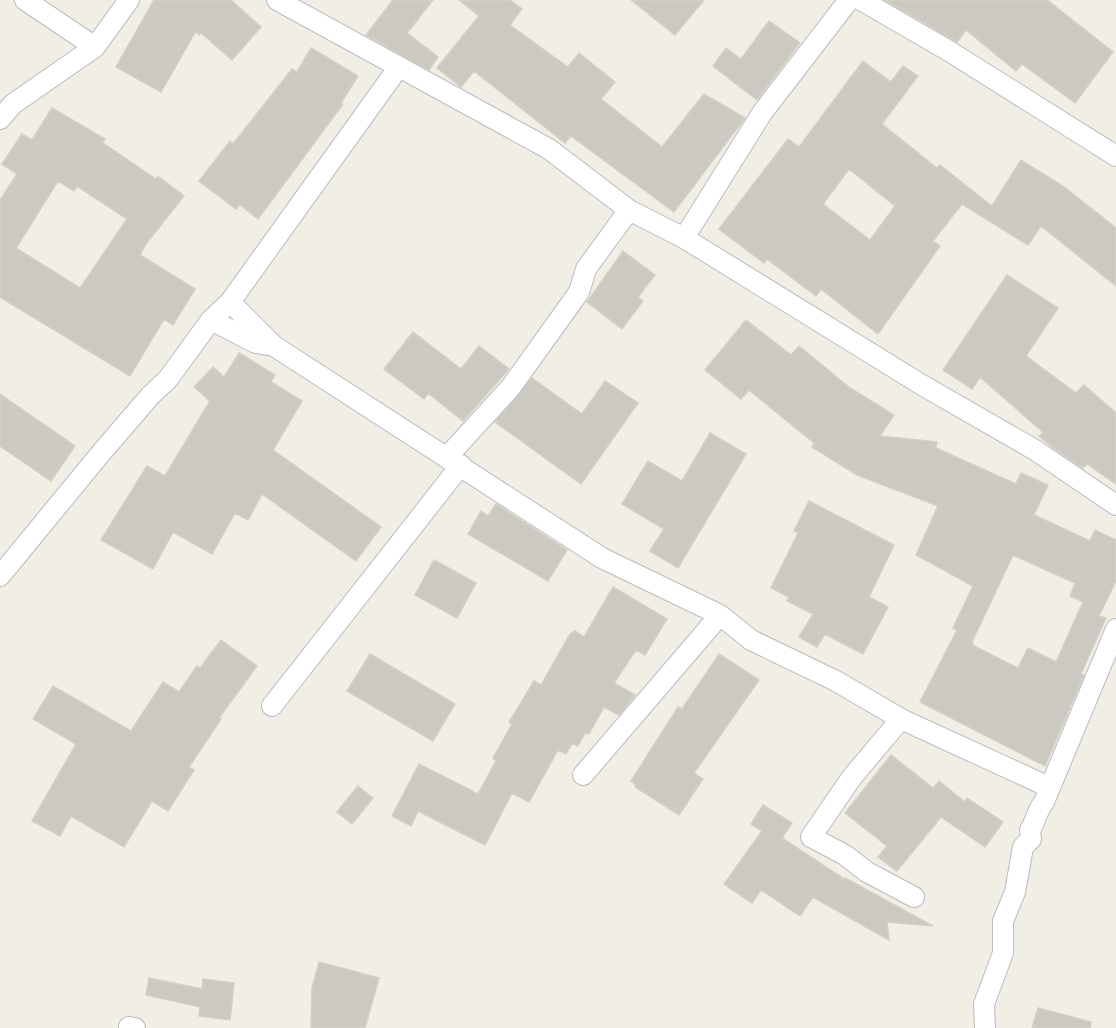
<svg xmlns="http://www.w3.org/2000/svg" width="1116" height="1028" font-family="Barlow,sans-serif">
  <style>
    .building { fill: #ccc8c2; stroke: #d6cfc3; stroke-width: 1.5; fill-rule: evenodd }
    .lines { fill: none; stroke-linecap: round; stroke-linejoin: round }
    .street-casing { stroke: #b8bcc0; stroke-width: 22 }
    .street { stroke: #fff; stroke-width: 20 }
  </style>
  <rect width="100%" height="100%" fill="#f1eee5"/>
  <path class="building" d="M154,0H231L261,27L232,60L201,33L199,35L196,31L161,92L116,67Z
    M393,0H433L407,33L438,57L429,70L366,35Z
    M459,0H510L522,9L510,25L568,67L579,53L615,82L601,99L662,147L704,94L745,118L674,212L571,136L565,143L474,71L461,87L437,68L479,16Z
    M631,0H704L675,35Z
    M885,0H1047L1113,52L1075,103L1022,64L1016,71L966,30L957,42Z
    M769,21L800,43L757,100L713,66L726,48L741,59Z
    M311,48L358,76L341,103L343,104L258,219L240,205L236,209L199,181L230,141L233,144L292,69L297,72Z
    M863,61L891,82L903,66L918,76L882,124L937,168L940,165L992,206L1021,160L1063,186L1116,228V286L1041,226L1028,245L962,204L933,241L940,246L878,334L821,289L816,296L767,259L764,263L719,229L788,139L799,147ZM849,169L895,206L870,240L823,204Z
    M52,108L105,139L103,143L156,179L158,176L184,196L146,244L140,255L195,289L173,325L164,319L130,376L0,297V200L17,174L2,164L22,134L32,140ZM58,181L74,191L77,186L127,219L80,288L16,248Z
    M623,251L655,275L638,297L643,301L622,329L587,302Z
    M1007,275L1058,308L1026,356L1076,393L1084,385L1116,413V484L1087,464L1083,468L1053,448L1039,436L1043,432L980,377L972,389L943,370Z
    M746,320L791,355L799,346L850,388L894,415L880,436L937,442L936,448L1016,484L1021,473L1048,485L1034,515L1090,541L1095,530L1116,540V581L1099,616L1106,618L1081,674L1084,675L1045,766L920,702L957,630L953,628L973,586L916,555L938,506L857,475L812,447L814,443L749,390L741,399L705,370ZM1013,555L1075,583L1070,596L1083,602L1056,662L1028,648L1018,668L974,646L972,642Z
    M413,332L461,369L479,346L509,369L463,421L428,393L424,399L384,369Z
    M239,353L275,375L271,382L302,401L273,450L381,527L356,561L262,494L248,520L235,513L212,554L173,532L153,569L101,540L147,466L165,476L210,401L194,387L213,367L224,377Z
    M532,378L582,414L605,381L638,403L581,484L495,422Z
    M0,394L75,446L51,481L0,446Z
    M710,433L746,454L678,568L650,551L664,529L622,504L648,461L682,481Z
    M809,501L894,545L869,597L888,607L863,654L825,634L817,647L799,637L813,614L787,601L789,597L771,588L798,533L794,531Z
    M496,504L567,550L548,581L468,534L481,511L488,516Z
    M434,560L476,583L457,618L415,595Z
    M613,587L667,619L645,655L636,650L614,683L635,695L619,715L604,707L589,734L585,733L578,746L572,743L566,754L558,750L529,802L512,793L485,845L418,811L411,826L392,816L419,764L478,794L496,761L493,758L512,724L509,722L534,681L541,685L570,634L575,631L584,637Z
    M221,640L257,666L219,718L221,719L189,767L194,770L168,811L152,801L124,847L71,816L60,836L32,821L76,744L33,719L53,686L131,731L163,682L179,692L197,666L200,668Z
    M370,654L455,704L433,741L347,691Z
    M719,654L759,680L694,773L703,779L679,815L635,787L636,785L631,781L678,707L682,709Z
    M891,755L933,788L939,781L965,802L967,798L1003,822L985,847L941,817L897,871L878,857L887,846L845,813Z
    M358,786L373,798L352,824L337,812Z
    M763,805L792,823L782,838L844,879L845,878L933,926L887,922L889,940L813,897L800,916L761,890L752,903L724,884L762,831L751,824Z
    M319,962L379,978L365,1028H311L312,988Z
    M149,978L202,989L203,979L234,983L230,1020L199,1016L200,1007L146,995Z
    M1038,1008L1091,1022L1090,1028H1032Z"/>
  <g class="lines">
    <defs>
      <path id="street" d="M25,0L95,47
        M277,0L549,149L629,210L684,238L922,385L1035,450L1116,505
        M861,0L949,51L1116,156
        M0,119L13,104L95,47L129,0
        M684,238L762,113L849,0
        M230,302L274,346L602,558L720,615L751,640L836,681L901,719L1049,787
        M211,320L256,343L274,346
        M447,457L511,387L579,292L586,269L629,210
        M0,576L101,453L150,396L168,379L211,320L230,302L398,68
        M272,706L461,465
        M901,719L852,777L811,837L845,855L867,872L914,897
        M583,775L720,615
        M129,1027L135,1028
        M985,1028L984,1004L1003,953V921L1015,892L1023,847L1031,839L1030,830C1036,821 1037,810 1044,802L1116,629"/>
    </defs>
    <use href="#street" class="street-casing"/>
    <use href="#street" class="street"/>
  </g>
</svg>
